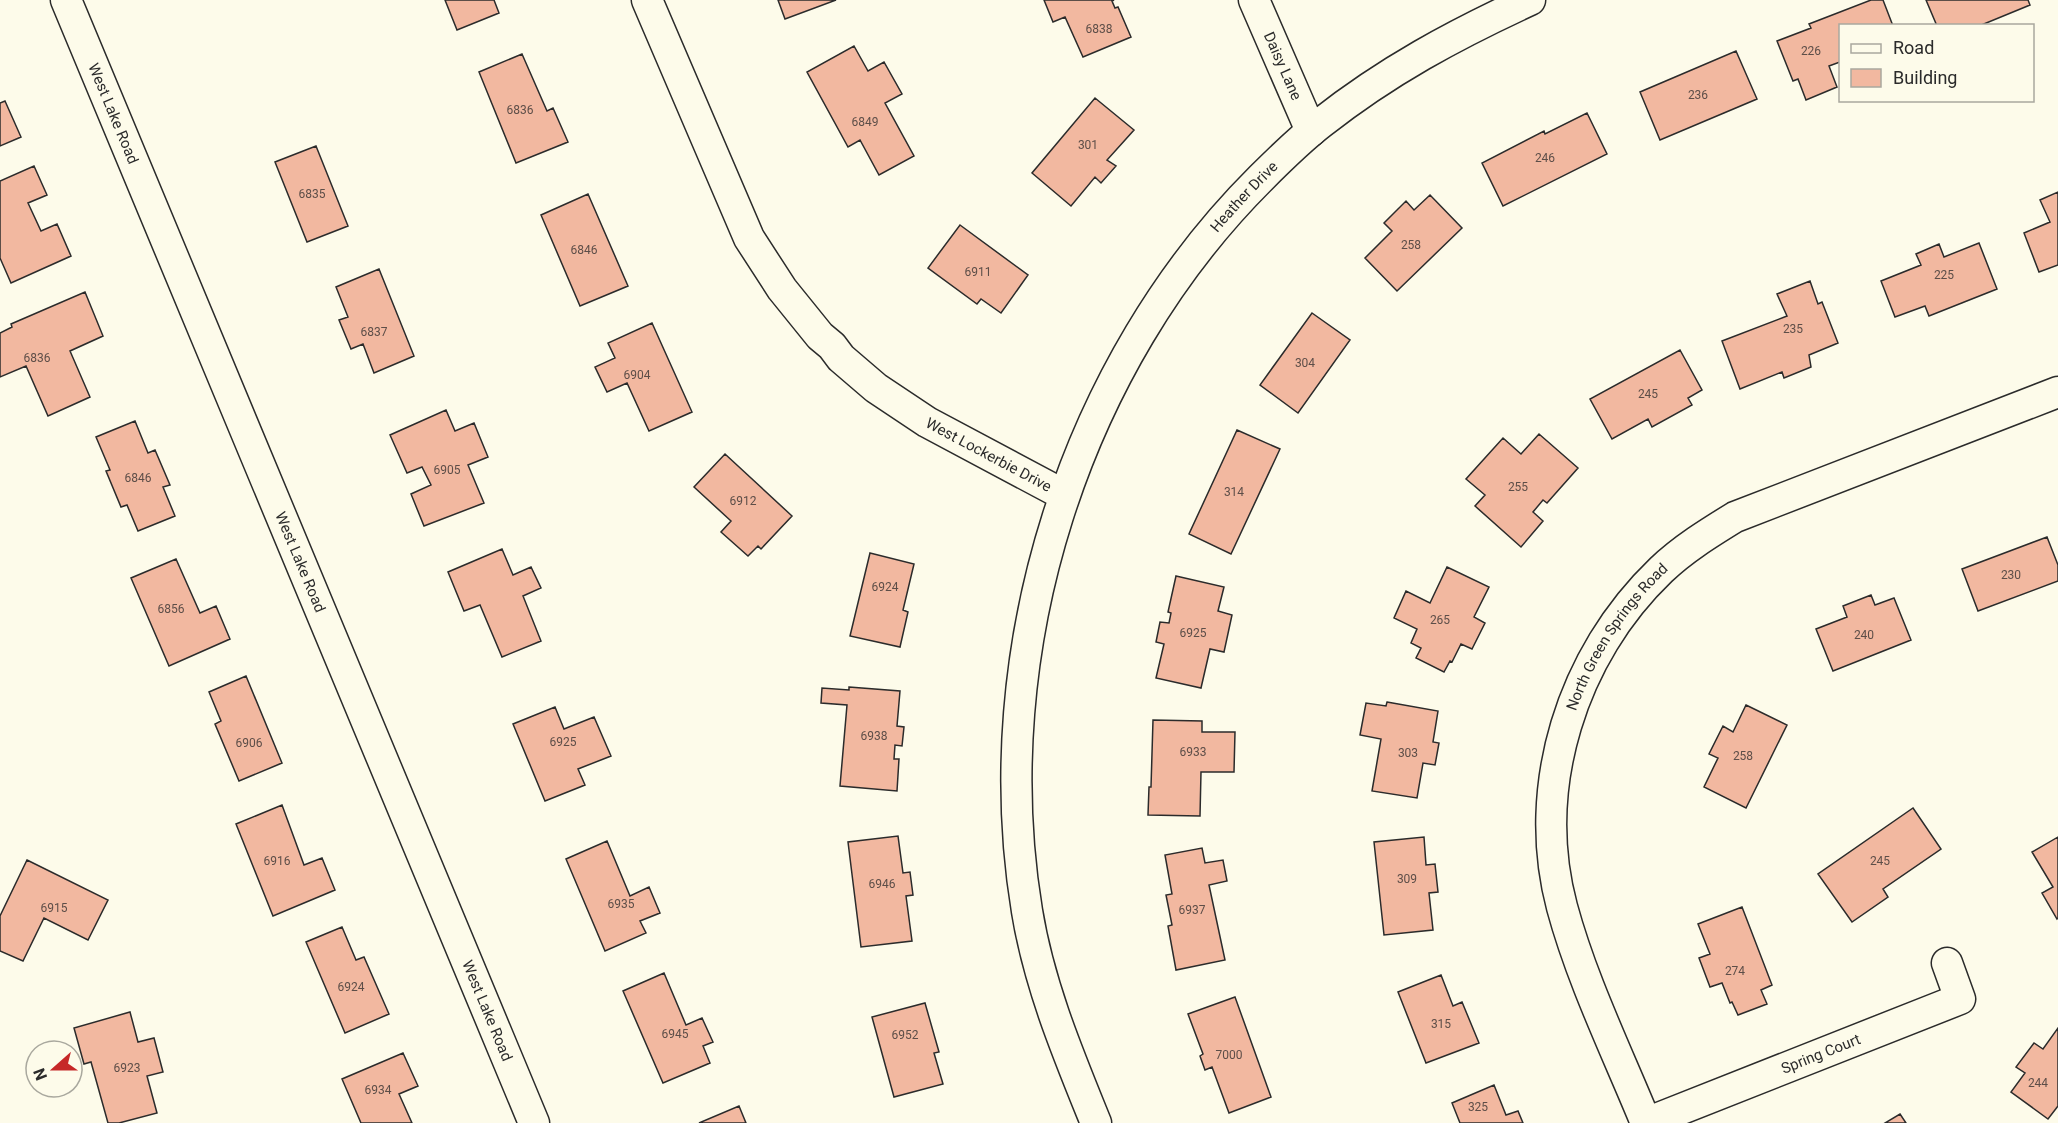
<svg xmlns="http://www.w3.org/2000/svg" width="2058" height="1123" font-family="Roboto,sans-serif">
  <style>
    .building { fill: #f2b8a0; stroke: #2b2b2b; stroke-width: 1.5 }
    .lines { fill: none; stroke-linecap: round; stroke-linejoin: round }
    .street-casing { stroke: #2b2b2b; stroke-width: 33 }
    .street { stroke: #fdfbea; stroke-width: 30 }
    .labels { text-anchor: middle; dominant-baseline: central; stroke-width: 4.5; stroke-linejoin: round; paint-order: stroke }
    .number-label { font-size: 12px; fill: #5d4e48 }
    .street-label { font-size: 15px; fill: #2b2b2b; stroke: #fdfbea }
  </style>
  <rect width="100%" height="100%" fill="#fdfbea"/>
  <path class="building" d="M445,0H494L499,13L457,30Z
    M778,0H836L785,19Z
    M1044,0H1114L1112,1L1115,8L1118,7L1131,37L1083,57L1065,17L1053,22Z
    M1871,0H1883L1893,26H1840V62L1829,66L1837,87L1806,100L1798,79L1793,81L1777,41L1811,28L1809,24Z
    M1926,0H2028L2030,5L1979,26H1937Z
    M854,46L868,71L884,62L902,94L885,103L914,156L879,175L860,140L848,147L807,72Z
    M1736,51L1757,99L1660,140L1640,92Z
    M522,54L547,111L553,108L568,142L516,163L479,72Z
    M1095,98L1134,130L1107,160L1116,166L1101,183L1095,177L1071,206L1032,173Z
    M5,101L21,137L0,146V103Z
    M1587,113L1607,154L1503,206L1482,163L1544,131L1545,134Z
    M316,146L348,226L307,242L275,162Z
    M34,166L47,195L28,203L41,231L57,224L71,256L11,283L0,258V181Z
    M2058,192V265L2039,272L2024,233L2050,222L2040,200Z
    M588,194L628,286L580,306L541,215Z
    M1430,195L1462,228L1397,291L1365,258L1392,231L1384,223L1406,201L1414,210Z
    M960,225L1028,275L1001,313L981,299L977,304L928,268Z
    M1979,243L1997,289L1929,316L1925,306L1895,317L1881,281L1921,265L1916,254L1939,244L1944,257Z
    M379,269L414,356L374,373L363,344L351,349L339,320L348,317L336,287Z
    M1810,281L1818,304L1822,302L1838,343L1809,355L1811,367L1784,378L1782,372L1740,389L1722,341L1787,316L1777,294Z
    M85,292L103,336L70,351L90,397L48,416L26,366L0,377V333L12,327L11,324Z
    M1312,313L1350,340L1298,413L1260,385Z
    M652,323L692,412L649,431L627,383L607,392L595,367L615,358L608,343Z
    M1680,350L1702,390L1688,398L1692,405L1652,427L1648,419L1612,439L1590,399Z
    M446,410L455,431L474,423L488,457L468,465L484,503L424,526L411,494L431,485L422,467L407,473L390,435Z
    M135,421L148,453L155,450L170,485L163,487L175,516L138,531L127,505L121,507L106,471L110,470L96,437Z
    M1237,430L1280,449L1231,554L1189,534Z
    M1539,434L1578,468L1547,503L1543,500L1533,512L1543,521L1521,547L1475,506L1485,495L1466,479L1503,438L1521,454Z
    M725,454L792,516L761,549L758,546L748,556L721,532L731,521L694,487Z
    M2047,537L2058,565V581L1978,611L1962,569Z
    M502,549L513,575L531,567L541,588L523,596L541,641L502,657L480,605L464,611L448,572Z
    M870,553L914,564L903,610L908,612L900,647L850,636Z
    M176,559L200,613L216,606L230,639L169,666L131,578Z
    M1447,567L1489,587L1474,617L1485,623L1472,649L1461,644L1452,662L1450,661L1444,672L1416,658L1421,648L1411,643L1417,629L1394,618L1406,591L1430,603Z
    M1176,576L1224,587L1218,611L1232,615L1224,652L1210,649L1201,688L1156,678L1164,644L1156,642L1160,622L1169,623L1171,613L1168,612Z
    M1871,595L1875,605L1894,598L1911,640L1833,671L1816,629L1847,617L1843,606Z
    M246,676L282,763L239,781L215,724L221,721L209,692Z
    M849,687L900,691L897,726L904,727L902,746L895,745L894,759H899L897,791L840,786L847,705L821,703L822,688L849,690Z
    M1387,702L1438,711L1433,742L1439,743L1435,765L1423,763L1417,798L1372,791L1381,739L1360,735L1366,703L1386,706Z
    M1746,705L1787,725L1746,808L1704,787L1718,758L1709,754L1723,726L1733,732Z
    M555,707L564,729L594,717L611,756L578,769L585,785L545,801L513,724Z
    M1153,720L1202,721V732H1235L1234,772H1201L1200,816L1148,815L1149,787H1151Z
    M282,805L304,865L322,858L335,890L273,916L236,824Z
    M1913,808L1941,849L1883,889L1888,897L1852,922L1818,874Z
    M898,836L903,873L910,872L913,895L906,896L912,941L861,947L848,842Z
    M1424,837L1426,865L1435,864L1438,892L1429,893L1433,930L1384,935L1374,842Z
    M2058,837V918L2057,919L2042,893L2053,887L2032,852Z
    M607,841L630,896L649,887L660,913L640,921L646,933L605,951L566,859Z
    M1202,848L1205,863L1223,860L1227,881L1209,885L1225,960L1176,970L1168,926L1172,925L1166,895L1172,894L1165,855Z
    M27,860L108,900L88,940L44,918L23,961L0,951V916Z
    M1742,907L1772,985L1761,990L1767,1004L1738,1015L1732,1002L1730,1003L1722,983L1710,987L1699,958L1710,954L1698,924Z
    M342,927L356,960L364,957L389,1014L345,1033L306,942Z
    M664,973L686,1025L702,1018L713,1042L703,1046L710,1063L663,1083L623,991Z
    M1441,975L1453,1006L1462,1002L1479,1043L1426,1063L1398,992Z
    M1235,997L1271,1097L1229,1113L1212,1067L1205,1070L1200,1056L1203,1054L1188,1014Z
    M925,1003L939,1052L934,1053L943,1084L894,1097L872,1017Z
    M130,1012L138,1042L154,1038L163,1072L147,1076L157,1113L119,1123H108L91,1062L84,1064L74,1028Z
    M2058,1028V1106L2048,1119L2011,1092L2025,1073L2016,1067L2034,1043L2043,1049Z
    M403,1053L418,1086L399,1094L412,1123H361L342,1079Z
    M1494,1085L1506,1115L1518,1111L1523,1123H1460L1452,1103Z
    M739,1106L746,1123H699Z
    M1900,1114L1906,1123H1885Z"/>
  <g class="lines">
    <defs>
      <g id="street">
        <path id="s1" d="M66,0L534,1123"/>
        <path id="s2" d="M647,0L749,238L782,289L820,336L832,346L841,358L876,388L927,422L1064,495"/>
        <path id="s3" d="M1254,0L1311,131"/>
        <path id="s4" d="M1096,1123C1068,1054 1039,985 1027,911C984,651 1074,364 1261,178C1280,159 1299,140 1321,123C1387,71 1454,35 1530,0"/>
        <path id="s5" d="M1646,1123C1617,1052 1582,981 1562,907C1530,787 1572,655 1661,570C1683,549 1709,533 1735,517L2058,392"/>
        <path id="s6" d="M1646,1123L1960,999L1947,963"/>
      </g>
    </defs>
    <use href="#street" class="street-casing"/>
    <use href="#street" class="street"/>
  </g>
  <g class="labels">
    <g class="number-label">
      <text x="1099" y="29">6838</text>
      <text x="1811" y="51">226</text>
      <text x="1698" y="95">236</text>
      <text x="520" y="110">6836</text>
      <text x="865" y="122">6849</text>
      <text x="1088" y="145">301</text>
      <text x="1545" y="158">246</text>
      <text x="312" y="194">6835</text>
      <text x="1411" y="245">258</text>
      <text x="584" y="250">6846</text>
      <text x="978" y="272">6911</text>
      <text x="1944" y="275">225</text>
      <text x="1793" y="329">235</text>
      <text x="374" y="332">6837</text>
      <text x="37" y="358">6836</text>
      <text x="1305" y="363">304</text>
      <text x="637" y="375">6904</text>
      <text x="1648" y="394">245</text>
      <text x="447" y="470">6905</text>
      <text x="138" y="478">6846</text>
      <text x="1518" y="487">255</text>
      <text x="1234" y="492">314</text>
      <text x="743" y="501">6912</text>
      <text x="2011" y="575">230</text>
      <text x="885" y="587">6924</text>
      <text x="171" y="609">6856</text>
      <text x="1440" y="620">265</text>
      <text x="1193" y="633">6925</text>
      <text x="1864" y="635">240</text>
      <text x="874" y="736">6938</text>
      <text x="563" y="742">6925</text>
      <text x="249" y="743">6906</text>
      <text x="1193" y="752">6933</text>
      <text x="1408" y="753">303</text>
      <text x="1743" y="756">258</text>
      <text x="277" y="861">6916</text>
      <text x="1880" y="861">245</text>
      <text x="1407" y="879">309</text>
      <text x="882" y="884">6946</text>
      <text x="621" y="904">6935</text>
      <text x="54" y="908">6915</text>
      <text x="1192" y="910">6937</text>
      <text x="1735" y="971">274</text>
      <text x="351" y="987">6924</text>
      <text x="1441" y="1024">315</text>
      <text x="675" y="1034">6945</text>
      <text x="905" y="1035">6952</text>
      <text x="1229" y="1055">7000</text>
      <text x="127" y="1068">6923</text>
      <text x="2038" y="1083">244</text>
      <text x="378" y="1090">6934</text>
      <text x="1478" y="1107">325</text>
    </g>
    <g class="street-label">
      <text stroke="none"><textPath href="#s3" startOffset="72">Daisy Lane</textPath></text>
      <text stroke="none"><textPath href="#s1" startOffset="123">West Lake Road</textPath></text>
      <text stroke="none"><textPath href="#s4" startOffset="996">Heather Drive</textPath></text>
      <text stroke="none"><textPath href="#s2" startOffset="588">West Lockerbie Drive</textPath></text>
      <text stroke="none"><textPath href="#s1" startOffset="609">West Lake Road</textPath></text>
      <text stroke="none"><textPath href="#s5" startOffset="519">North Green Springs Road</textPath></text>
      <text stroke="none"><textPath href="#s1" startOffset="1095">West Lake Road</textPath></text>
      <text stroke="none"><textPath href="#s6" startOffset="188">Spring Court</textPath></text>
    </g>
  </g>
  <rect x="1839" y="24" width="195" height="78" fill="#fdfbea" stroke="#a9a89e" stroke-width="1.5"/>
  <rect x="1851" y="44" width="30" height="9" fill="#fdfbea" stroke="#a9a89e" stroke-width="1.5"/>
  <text x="1893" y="54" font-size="18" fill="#2b2b2b">Road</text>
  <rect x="1851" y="69" width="30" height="18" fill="#f2b8a0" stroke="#a9a89e" stroke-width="1.5"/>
  <text x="1893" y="84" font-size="18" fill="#2b2b2b">Building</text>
  <g transform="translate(54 1069) rotate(249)"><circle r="28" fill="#fdfbea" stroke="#a9a89e" stroke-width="1.5"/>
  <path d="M0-4.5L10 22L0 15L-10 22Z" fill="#c62828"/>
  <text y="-9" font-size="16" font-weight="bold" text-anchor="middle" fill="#2b2b2b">N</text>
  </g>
</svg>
